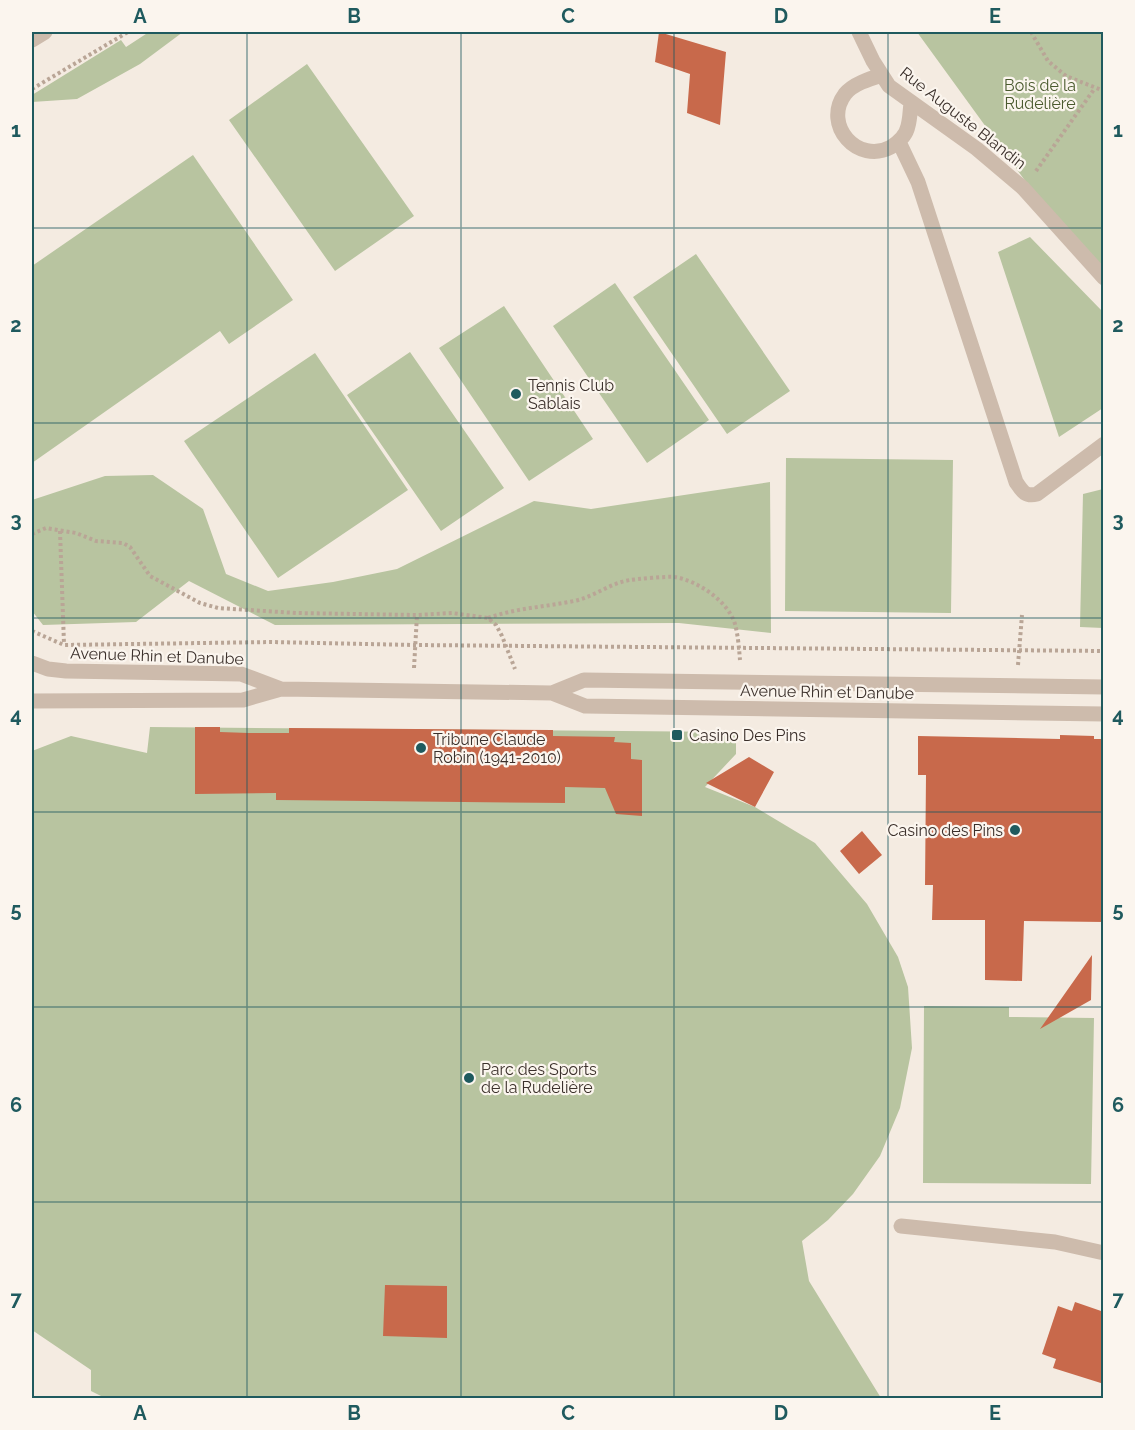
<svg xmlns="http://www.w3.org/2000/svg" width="1135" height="1430" font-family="Raleway,sans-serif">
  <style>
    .green { fill: #b8c4a0 }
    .building { fill: #c8694b }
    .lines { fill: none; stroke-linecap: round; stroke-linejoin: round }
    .path { stroke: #b9a596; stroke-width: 4; stroke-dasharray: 3 3; stroke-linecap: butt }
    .minor { stroke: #cdbbac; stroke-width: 15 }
    .grid { fill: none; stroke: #1f5a5e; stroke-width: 1.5; stroke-opacity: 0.55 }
    .poi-dot { fill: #1f5a5e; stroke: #fbf5ee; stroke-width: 2 }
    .labels { text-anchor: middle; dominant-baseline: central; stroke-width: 4.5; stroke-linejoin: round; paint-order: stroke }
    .park-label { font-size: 16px; fill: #4a5a2e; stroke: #fbf5ee }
    .street-label { font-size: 16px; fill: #3b302b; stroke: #fbf5ee }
    .poi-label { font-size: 16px; fill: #3b302b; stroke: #fbf5ee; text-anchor: start }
    .neatline { fill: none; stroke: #1f5a5e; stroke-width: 2 }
    .grid-label { font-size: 20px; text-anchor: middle; font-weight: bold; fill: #1f5a5e }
  </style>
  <rect width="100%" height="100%" fill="#f4ebe1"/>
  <path class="green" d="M149,32H183L140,64L77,99L32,102V95L121,40L126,47Z
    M917,32H1103V280L1063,233Z
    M307,64L414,216L335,271L229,120Z
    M193,155L293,300L229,344L220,331L32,463V266Z
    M1030,237L1103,312V408L1059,437L998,252Z
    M696,254L790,391L727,434L633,297Z
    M615,283L709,420L647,463L553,326Z
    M504,306L593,439L529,481L439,348Z
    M410,352L504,488L441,531L347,395Z
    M315,353L408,490L278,578L184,441Z
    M786,458L953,460L951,613L785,611Z
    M153,475L203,509L226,574L268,591L333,582L397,569L534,501L591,509L770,482L771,633L679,623L275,625L189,581L136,622L43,625L32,611V500L105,476Z
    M1103,489V628L1080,627L1083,494Z
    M150,727L736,732V754L705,787L755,807L815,843L867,904L898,957L908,987L912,1048L900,1108L880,1156L853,1194L828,1220L802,1241L809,1281L881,1398H105L91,1391V1370L32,1330V751L71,736L147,753Z
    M924,1006L1009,1007V1017L1094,1018L1091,1184L923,1183Z"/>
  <path class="building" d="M659,32L726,52L720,125L687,113L690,74L655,62Z
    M195,727H220V732L249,733H289V728L553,730V736L615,737L614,742L631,743V759L642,760V816L616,814L605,788L565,787V803L276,800V793L195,794Z
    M1060,735L1094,736V739H1104V922L1024,921L1022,981L985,980V920H932L933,885H925L926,775H918V736L1060,739Z
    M749,757L774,772L755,807L706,783Z
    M862,831L882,855L859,874L840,851Z
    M1092,955L1091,1000L1040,1029Z
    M385,1285L447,1286V1338L383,1336Z
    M1075,1302L1104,1312V1384L1053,1368L1056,1359L1042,1354L1058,1306L1072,1311Z"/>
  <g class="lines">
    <path class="path" d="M1031,32L1048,61L1066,76L1104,91
      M32,89L128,32
      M1036,171L1095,88
      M60,531L64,644
      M32,534L46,528L76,533L96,541L123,543L130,547L150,576L200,603L218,608L296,613L417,615L452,613L488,618L496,625L502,636L515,669
      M488,618C516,608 545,607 574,601C594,597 610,583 630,580C637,579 670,576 675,577C698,581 728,601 735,624C738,635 739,648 740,660
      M32,631L64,645L272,642L415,645L1104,651
      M1018,665L1022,615
      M414,668L417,615"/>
    <path class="minor" d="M859,32L873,61L889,86L977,149L1023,188L1104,278
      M32,40L45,32
      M882,75C869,79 853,84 845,94C822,125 858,165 891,147C899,142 906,136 908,126C910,119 910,111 911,103
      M899,142L918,182L1016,482C1022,491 1025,497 1037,494L1104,444
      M32,663L48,669L66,671L241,674L281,689
      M552,693L584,680L1104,687
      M32,701L243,700L281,689L552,693L585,706L1104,714
      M901,1226L1055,1242L1104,1253"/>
  </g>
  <path class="grid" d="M247,32V1398M461,32V1398M674,32V1398M888,32V1398M32,228H1104M32,423H1104M32,618H1104M32,812H1104M32,1007H1104M32,1202H1104"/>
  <g class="poi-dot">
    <circle cx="516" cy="394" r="6"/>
    <rect x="671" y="729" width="12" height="12" rx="3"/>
    <circle cx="421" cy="748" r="6"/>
    <circle cx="1015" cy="830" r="6"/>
    <circle cx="469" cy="1078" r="6"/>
  </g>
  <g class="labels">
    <g class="park-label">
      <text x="1040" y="85">Bois de la<tspan x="1040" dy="18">Rudelière</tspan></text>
    </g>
    <g class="street-label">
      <text transform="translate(963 118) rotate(38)">Rue Auguste Blandin</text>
      <text transform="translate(157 656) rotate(2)">Avenue Rhin et Danube</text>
      <text transform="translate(827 692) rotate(1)">Avenue Rhin et Danube</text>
    </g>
    <g class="poi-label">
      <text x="528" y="385">Tennis Club<tspan x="528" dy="18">Sablais</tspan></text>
      <text x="689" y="735">Casino Des Pins</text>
      <text x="433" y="739">Tribune Claude<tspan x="433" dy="18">Robin (1941-2010)</tspan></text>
      <text x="1003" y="830" text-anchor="end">Casino des Pins</text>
      <text x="481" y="1069">Parc des Sports<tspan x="481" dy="18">de la Rudelière</tspan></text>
    </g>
  </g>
  <rect width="1135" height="1430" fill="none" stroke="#fbf5ee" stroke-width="66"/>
  <rect x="33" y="33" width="1069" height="1364" class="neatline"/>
  <g class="grid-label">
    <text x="140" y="23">A</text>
    <text x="354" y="23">B</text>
    <text x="568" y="23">C</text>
    <text x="781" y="23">D</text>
    <text x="995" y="23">E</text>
    <text x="16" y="137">1</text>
    <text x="1118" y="137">1</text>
    <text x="16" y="332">2</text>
    <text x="1118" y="332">2</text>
    <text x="16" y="527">3</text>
    <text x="1118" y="527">3</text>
    <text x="16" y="722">4</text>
    <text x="1118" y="722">4</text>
    <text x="16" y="917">5</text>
    <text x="1118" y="917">5</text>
    <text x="16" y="1112">6</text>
    <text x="1118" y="1112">6</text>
    <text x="16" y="1306">7</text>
    <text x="1118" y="1306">7</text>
    <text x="140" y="1420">A</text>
    <text x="354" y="1420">B</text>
    <text x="568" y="1420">C</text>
    <text x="781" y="1420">D</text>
    <text x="995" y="1420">E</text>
  </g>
</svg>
